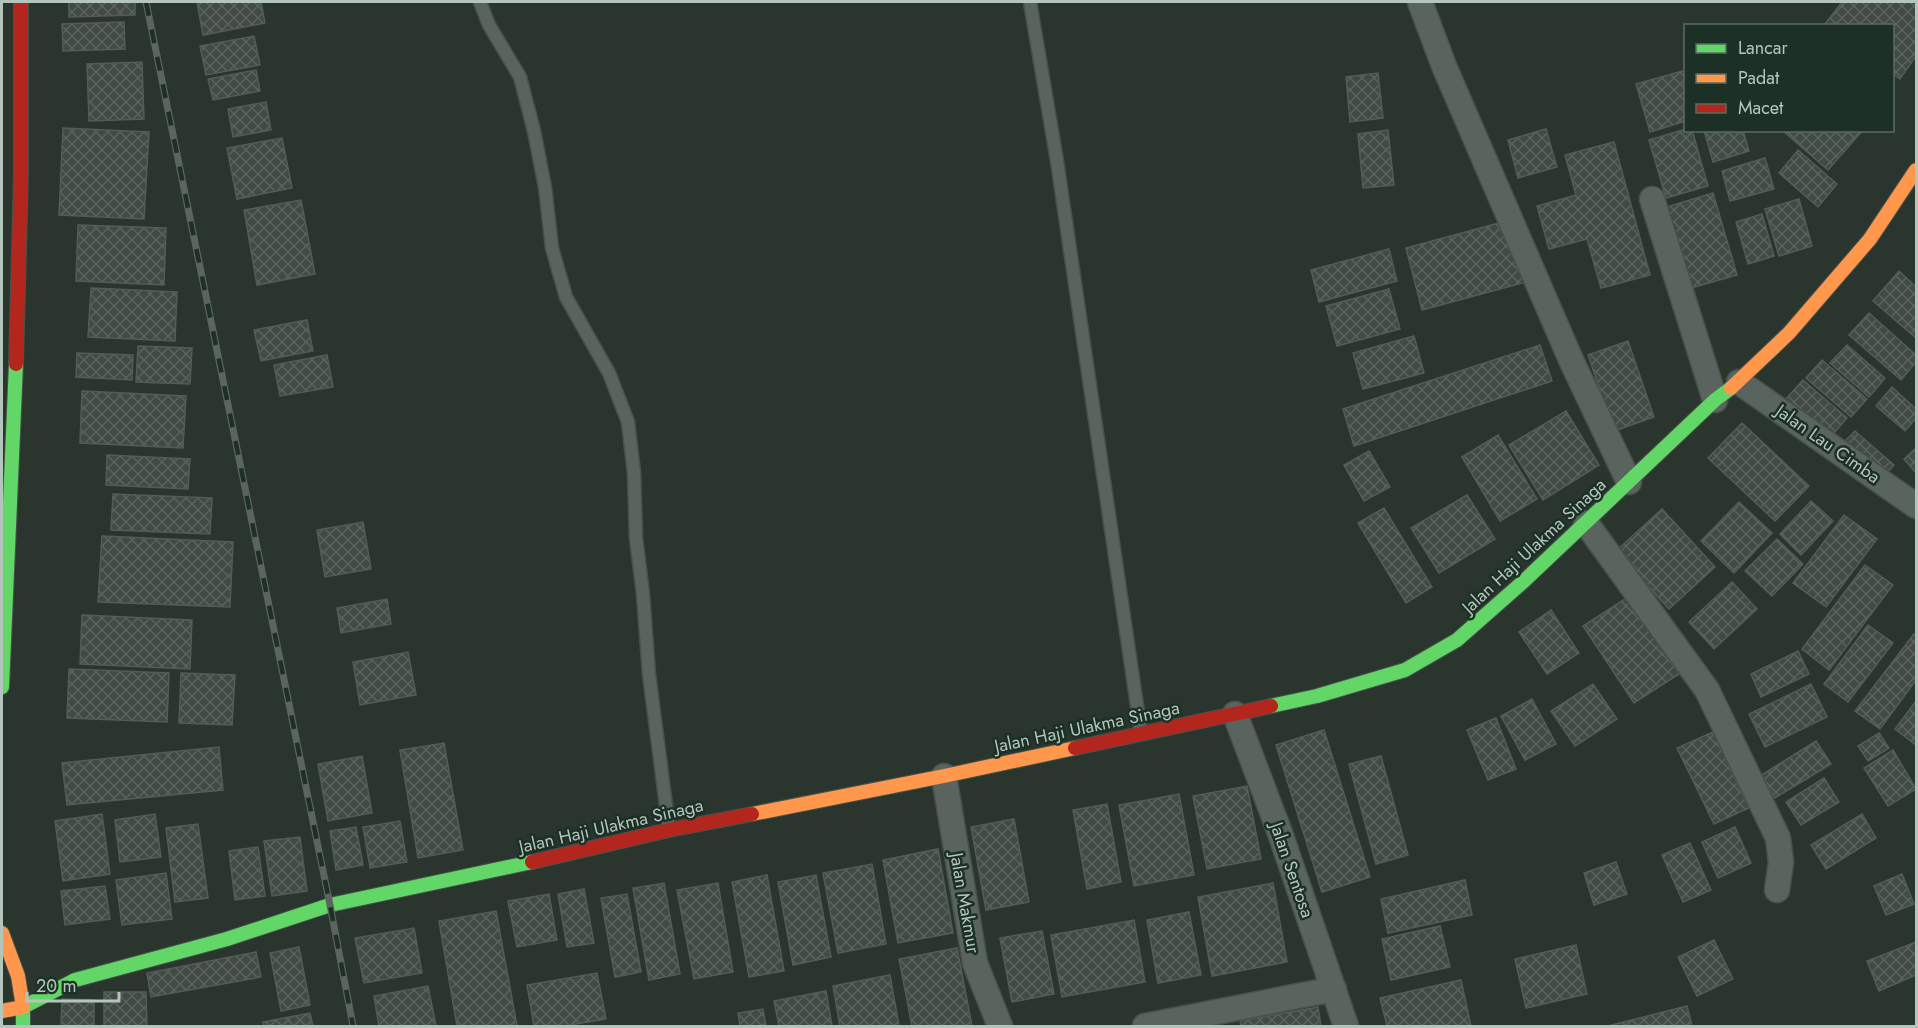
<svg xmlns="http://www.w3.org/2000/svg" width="1918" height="1028" font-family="Jost,sans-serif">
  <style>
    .building { fill: url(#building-cross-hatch); stroke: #515d56; stroke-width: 1.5 }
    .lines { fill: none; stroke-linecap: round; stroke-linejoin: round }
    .lane-casing { stroke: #48504b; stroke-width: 15 }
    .street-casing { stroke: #48504b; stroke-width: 27 }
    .fast-casing { stroke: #47524c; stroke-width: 16 }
    .slow-casing { stroke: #47524c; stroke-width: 16 }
    .jam-casing { stroke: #47524c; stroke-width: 16 }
    .lane { stroke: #59645e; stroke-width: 12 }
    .street { stroke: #59645e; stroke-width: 24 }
    .fast { stroke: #63d668; stroke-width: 14 }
    .slow { stroke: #ff974d; stroke-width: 14 }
    .jam { stroke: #b3261e; stroke-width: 14 }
    .rail-casing { stroke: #5b645e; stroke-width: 7 }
    .rail { stroke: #1d3025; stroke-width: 4.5; stroke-dasharray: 14; stroke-linecap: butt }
    .labels { text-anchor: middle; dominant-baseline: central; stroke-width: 5; stroke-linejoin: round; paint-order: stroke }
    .street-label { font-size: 18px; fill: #b4c6bc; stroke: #1d3025 }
  </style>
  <defs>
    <pattern id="building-cross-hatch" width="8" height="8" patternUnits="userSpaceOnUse" patternTransform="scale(1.5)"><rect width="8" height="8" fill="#414a45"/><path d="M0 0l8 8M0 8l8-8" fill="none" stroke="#5a635e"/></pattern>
  </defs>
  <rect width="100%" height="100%" fill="#2a352e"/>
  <path class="building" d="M69,2H135V15L69,17Z
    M197,2H261L265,23L203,35Z
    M1842,2H1916V56L1900,79L1892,73V26H1828L1825,24Z
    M124,22L125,49L63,51L62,24Z
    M254,36L260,65L206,75L200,46Z
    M142,62L144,119L89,121L87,64Z
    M256,70L260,91L213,100L208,79Z
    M1686,70V121L1650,132L1636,84Z
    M1378,73L1383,118L1350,122L1346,77Z
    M266,102L271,130L233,137L228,109Z
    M63,128L149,132L144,219L59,215Z
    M1546,129L1557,167L1518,178L1508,140Z
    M1686,129L1692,130L1708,186L1666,198L1649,140Z
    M1388,130L1394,185L1363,188L1358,134Z
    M1704,130H1743L1749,151L1713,162Z
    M1782,130H1863L1828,170Z
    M282,138L292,188L237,199L227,148Z
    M1614,142L1650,275L1601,288L1587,239L1549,249L1537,206L1576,195L1565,155Z
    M1798,150L1837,184L1818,207L1779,173Z
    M1765,158L1774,189L1730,201L1722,171Z
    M1713,193L1737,275L1691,288L1667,207Z
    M1799,199L1812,246L1779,256L1765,209Z
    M301,200L315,274L257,285L244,210Z
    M1762,214L1774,256L1748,264L1736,222Z
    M1510,220L1526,282L1422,310L1406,248Z
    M78,225L166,228L164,285L76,281Z
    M1389,249L1397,281L1319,302L1311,270Z
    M1899,271L1916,287V338L1873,301Z
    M91,288L177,292L175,341L88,337Z
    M1389,289L1400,329L1337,346L1326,306Z
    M1869,313L1916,355V362L1901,380L1849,335Z
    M307,320L313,351L261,361L254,330Z
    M1414,336L1424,373L1363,389L1353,353Z
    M1628,341L1654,417L1614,431L1588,355Z
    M1540,345L1552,381L1354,446L1343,409Z
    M1847,345L1885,378L1869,397L1830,363Z
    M138,346L192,348L190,384L136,382Z
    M77,353L133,355L132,380L76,377Z
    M327,355L333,387L280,396L274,365Z
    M1822,360L1867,399L1851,417L1806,378Z
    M1803,380L1847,418L1828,440L1784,401Z
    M1892,387L1916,409V418L1905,431L1876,406Z
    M82,391L186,396L183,448L80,443Z
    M1566,411L1599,465L1543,500L1509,445Z
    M1742,423L1809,486L1775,521L1708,458Z
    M1855,431L1894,465L1882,478L1842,444Z
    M1498,435L1537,499L1500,521L1462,457Z
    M1916,448V473L1904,459Z
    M1369,451L1390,487L1364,501L1344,465Z
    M107,455L190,459L188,489L106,485Z
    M113,494L212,498L210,534L111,530Z
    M1467,495L1495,539L1439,573L1411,528Z
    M1811,501L1833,521L1801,555L1780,534Z
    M1739,502L1772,533L1734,573L1701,541Z
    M1384,508L1432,587L1406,603L1358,523Z
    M1662,509L1715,567L1669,609L1616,551Z
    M1844,515L1877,539L1826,607L1793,583Z
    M363,522L371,569L325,577L317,530Z
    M102,536L233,542L230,607L98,602Z
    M1777,539L1803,564L1772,596L1745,571Z
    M1865,565L1893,585L1829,670L1802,649Z
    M1732,582L1757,609L1714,649L1689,622Z
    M1631,595L1682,672L1634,703L1583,626Z
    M387,599L391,624L341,633L337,608Z
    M1551,610L1579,653L1547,674L1519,632Z
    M82,615L192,620L190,669L80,664Z
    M1868,625L1893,643L1848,702L1824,684Z
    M1914,634L1916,636V680L1880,729L1855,711Z
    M1798,651L1809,674L1761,697L1751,674Z
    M408,652L416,695L360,705L353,662Z
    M69,669L169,673L167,722L67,718Z
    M181,673L235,675L232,725L179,723Z
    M1593,684L1617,719L1575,746L1551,711Z
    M1811,684L1827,717L1765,747L1749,714Z
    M1532,699L1556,744L1525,760L1501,716Z
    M1916,701V745L1895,729Z
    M1496,718L1516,769L1488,780L1467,730Z
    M1324,730L1370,877L1322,892L1276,745Z
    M1713,732L1749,808L1714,824L1677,748Z
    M1879,733L1889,748L1868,761L1858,746Z
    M1816,741L1831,764L1775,798L1760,776Z
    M444,743L463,850L418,858L400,750Z
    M219,747L223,790L67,805L62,763Z
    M1893,750L1916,789L1888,806L1864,768Z
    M362,756L372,813L328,821L318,764Z
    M1381,756L1408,855L1376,864L1349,764Z
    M1824,778L1839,802L1801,825L1786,802Z
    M1247,786L1261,859L1207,869L1193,796Z
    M1179,794L1194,875L1134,886L1119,805Z
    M1107,804L1121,882L1087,889L1073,810Z
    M102,814L110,874L63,881L55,821Z
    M155,814L161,857L120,862L115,820Z
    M1862,814L1876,838L1826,869L1811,845Z
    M1014,819L1029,902L986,910L971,827Z
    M400,821L407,862L370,868L363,827Z
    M198,824L208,898L175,902L166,828Z
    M356,827L363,865L336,870L330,831Z
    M1735,827L1751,863L1718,878L1702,842Z
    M300,837L307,891L272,896L264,841Z
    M1690,843L1711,890L1683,902L1662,855Z
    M258,847L265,896L235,900L229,851Z
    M938,849L953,933L898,943L883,860Z
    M1616,862L1627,894L1594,905L1584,873Z
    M872,864L886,944L838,953L823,873Z
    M166,873L172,919L122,925L116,880Z
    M1902,874L1914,904L1886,915L1874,886Z
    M767,875L784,971L749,977L732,882Z
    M816,875L831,957L793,965L778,882Z
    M1465,880L1472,915L1388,933L1381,899Z
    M664,883L680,974L649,980L633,888Z
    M718,883L733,972L694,979L677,890Z
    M1273,883L1287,962L1212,976L1198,897Z
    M105,886L110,919L65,925L61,891Z
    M584,889L594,943L567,947L558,894Z
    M549,894L557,940L517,947L508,901Z
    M627,894L641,972L615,977L601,898Z
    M496,911L517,1026H457L439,921Z
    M1189,912L1201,975L1158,983L1147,920Z
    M1134,920L1145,982L1062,997L1051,935Z
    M1440,926L1450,967L1391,980L1382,939Z
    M414,928L422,973L364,983L355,938Z
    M1042,931L1054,994L1012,1002L1000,938Z
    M1714,940L1733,979L1697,996L1678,957Z
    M1916,942V975L1879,991L1867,961Z
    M1576,945L1587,994L1526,1008L1515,959Z
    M299,947L310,1005L281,1011L270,953Z
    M957,948L972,1026H912L899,959Z
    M256,952L261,977L151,997L147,973Z
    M597,973L606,1019L564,1026H534L527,985Z
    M890,975L899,1026H840L833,986Z
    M1461,980L1471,1026H1387L1380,998Z
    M428,986L436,1026H379L374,996Z
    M826,991L832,1026H779L774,1001Z
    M104,992H146L147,1026H104Z
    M62,999L94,1000V1026H61Z
    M1687,1006L1692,1026H1608Z
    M1318,1007L1321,1026H1241L1240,1021Z
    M763,1009L766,1026H740L738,1013Z
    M310,1013L313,1026H264L263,1022Z"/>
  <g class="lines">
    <defs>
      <path id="lane" d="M480,2L489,25L520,77L534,131L545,187L552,248L566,297L609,373L628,422L634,473L636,538L643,594L649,674L669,829
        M1030,2L1057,161L1141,733"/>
      <path id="street" d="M1420,2L1444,66L1571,360L1629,482
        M1652,199L1715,400
        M1739,382L1916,506
        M1586,523L1707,690L1778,838L1781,862L1777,890
        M1235,714L1280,833L1346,1026
        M944,776L975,963L1000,1026
        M1145,1026L1334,989"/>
      <path id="fast" d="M2,687L16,364
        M1271,706L1317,696L1405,670L1457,640L1524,581L1715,400L1731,388
        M23,1026V1007L75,980L227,939L330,905L532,862"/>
      <path id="slow" d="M1731,388L1789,333L1870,239L1916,170
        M752,814L944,776L1075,748
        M2,933L18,976L23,1007L2,1011"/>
      <path id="jam" d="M16,364L21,173V2
        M1075,748L1271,706
        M532,862L669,830L752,814"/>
    </defs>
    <use href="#lane" class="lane-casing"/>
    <use href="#street" class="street-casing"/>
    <use href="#fast" class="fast-casing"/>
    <use href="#slow" class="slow-casing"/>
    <use href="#jam" class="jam-casing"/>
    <use href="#lane" class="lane"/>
    <use href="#street" class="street"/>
    <use href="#fast" class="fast"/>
    <use href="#slow" class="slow"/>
    <use href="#jam" class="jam"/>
    <defs>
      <path id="rail" d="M146,2L330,905L353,1026"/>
    </defs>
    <use href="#rail" class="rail-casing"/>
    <use href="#rail" class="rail"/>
  </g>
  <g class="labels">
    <g class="street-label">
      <text transform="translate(1828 444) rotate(35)">Jalan Lau Cimba</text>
      <text transform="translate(1534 546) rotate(-43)">Jalan Haji Ulakma Sinaga</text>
      <text transform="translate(1087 727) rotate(-12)">Jalan Haji Ulakma Sinaga</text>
      <text transform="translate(611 826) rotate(-13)">Jalan Haji Ulakma Sinaga</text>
      <text transform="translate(1292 870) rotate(71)">Jalan Sentosa</text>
      <text transform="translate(965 903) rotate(80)">Jalan Makmur</text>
    </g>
  </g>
  <rect width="1918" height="1028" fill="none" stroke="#b4c6bc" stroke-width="6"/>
  <rect x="1684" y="24" width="210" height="108" fill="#1d3025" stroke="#596c61" stroke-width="1.5"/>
  <rect x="1696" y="44" width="30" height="9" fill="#63d668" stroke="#596c61" stroke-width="1.5"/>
  <text x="1738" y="54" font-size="18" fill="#b4c6bc">Lancar</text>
  <rect x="1696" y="74" width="30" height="9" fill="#ff974d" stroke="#596c61" stroke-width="1.5"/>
  <text x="1738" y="84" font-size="18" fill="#b4c6bc">Padat</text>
  <rect x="1696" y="104" width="30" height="9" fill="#b3261e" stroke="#596c61" stroke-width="1.5"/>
  <text x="1738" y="114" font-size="18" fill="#b4c6bc">Macet</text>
  <path d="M27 992v9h92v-9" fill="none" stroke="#b4c6bc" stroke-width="3"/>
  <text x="36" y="992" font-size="18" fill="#b4c6bc" stroke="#1d3025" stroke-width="4.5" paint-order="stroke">20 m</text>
</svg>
